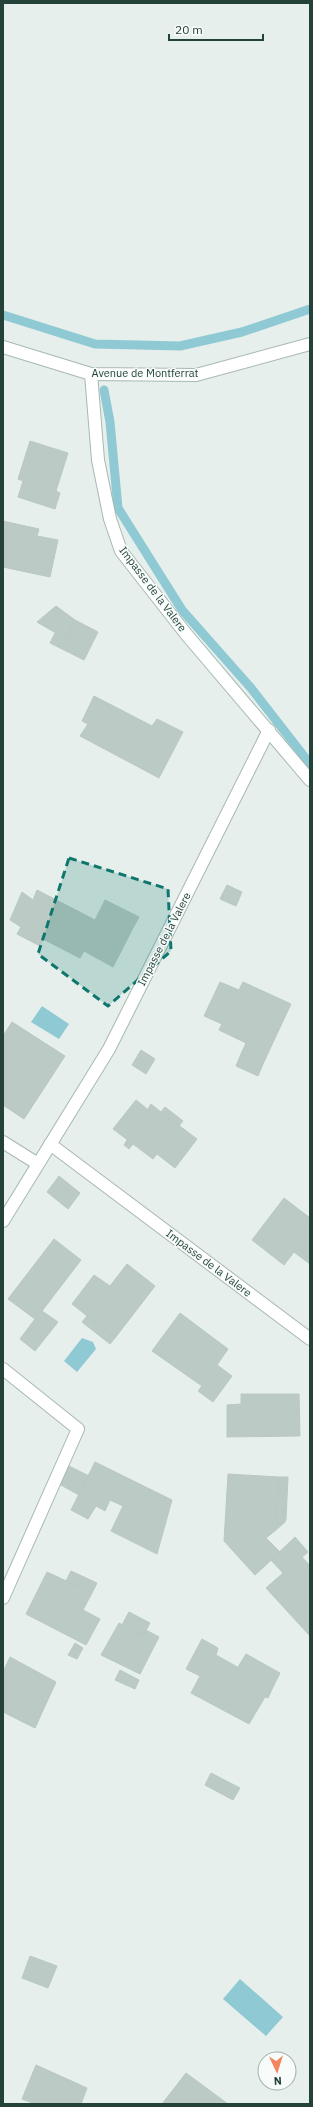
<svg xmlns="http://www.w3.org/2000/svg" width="313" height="2107" font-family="'IBM Plex Sans',sans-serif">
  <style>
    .water { fill: #8ec9d4 }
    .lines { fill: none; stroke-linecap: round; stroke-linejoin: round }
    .stream { stroke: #8ec9d4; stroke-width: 9 }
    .building { fill: #bbcac4; stroke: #b8c9c2 }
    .minor-casing { stroke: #a8b8b2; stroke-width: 14 }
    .tertiary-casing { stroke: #a8b8b2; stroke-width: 14 }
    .minor { stroke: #fff; stroke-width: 12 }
    .tertiary { stroke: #fff; stroke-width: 12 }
    .marked { fill: #0f766e; fill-opacity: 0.2; stroke: #0f766e; stroke-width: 3; stroke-dasharray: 8 5; stroke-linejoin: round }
    .labels { text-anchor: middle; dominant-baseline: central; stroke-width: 3; stroke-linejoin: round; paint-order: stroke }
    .street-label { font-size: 11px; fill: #24423a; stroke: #f7fbf9 }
  </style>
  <rect width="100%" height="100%" fill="#e6efeb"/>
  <path class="water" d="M42,1006L69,1024L59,1039L31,1022Z
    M82,1338L93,1342L96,1349L77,1372L64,1361Z
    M240,1979L283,2017L266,2036L223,1999Z"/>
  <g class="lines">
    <path class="stream" d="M3,315L95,344L180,346L242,332L310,309
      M104,390L110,422L118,508L182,610L251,688L310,764"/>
  </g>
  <path class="building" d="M30,441L68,453L56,491L60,493L55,509L18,497L23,481L18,479Z
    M3,521L39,529L37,536L58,540L50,577L3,567Z
    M56,606L75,620L66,639L37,622Z
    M75,620L98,632L84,660L50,643L55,633L66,639Z
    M94,696L152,726L157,719L183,732L159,778L80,736L88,724L82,721Z
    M227,885L242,892L236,906L220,899Z
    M37,890L95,920L100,910L133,928L113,967L84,951L80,958L43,939L40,946L17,934L21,927L10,920L22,892L33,900Z
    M105,900L139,917L133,928L100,910Z
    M220,982L239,990L243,982L291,1004L263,1064L241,1054L246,1043L219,1030L222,1024L204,1016Z
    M12,1022L65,1056L24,1119L3,1105V1036Z
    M141,1050L155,1059L146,1074L132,1065Z
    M241,1054L263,1064L258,1076L236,1066Z
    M136,1100L157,1117L161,1112L197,1139L175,1168L157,1154L153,1159L113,1129Z
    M151,1104L161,1112L157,1117L148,1109Z
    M165,1107L183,1121L179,1126L161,1112Z
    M127,1140L133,1144L129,1149L124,1145Z
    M59,1176L80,1193L68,1209L47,1192Z
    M284,1198L310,1218V1264L294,1252L284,1265L252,1240Z
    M54,1239L81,1260L42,1311L58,1322L35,1351L20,1339L35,1319L8,1299Z
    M127,1264L155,1286L115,1338L72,1304L94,1275L110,1286Z
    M180,1313L228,1349L217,1365L232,1376L213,1402L198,1391L202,1386L152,1351Z
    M87,1316L115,1338L110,1344L82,1322Z
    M241,1394H299L300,1436L227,1437V1405L241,1404Z
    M95,1462L172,1500L157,1554L111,1531L123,1506L110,1500L105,1511L96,1506L88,1519L71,1510Z
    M69,1466L89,1476L79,1495L61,1485Z
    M228,1474L279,1477L276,1530L266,1538L280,1552L255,1575L224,1541Z
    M279,1477H288L286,1519L285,1522L276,1530Z
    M295,1537L308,1552L302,1557L310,1566V1636L266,1588L283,1573L271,1560Z
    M71,1571L97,1583L92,1593L66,1581Z
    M47,1572L92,1593L83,1610L100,1619L86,1645L26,1614Z
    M129,1612L150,1623L143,1636L122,1625Z
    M119,1623L143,1636L146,1630L159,1637L140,1674L101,1655Z
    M202,1639L218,1648L216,1655L273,1687L268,1698L265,1697L249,1724L191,1693L200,1676L186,1669Z
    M75,1643L83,1648L77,1659L68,1655Z
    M246,1654L280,1673L273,1687L238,1667Z
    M10,1657L56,1682L35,1728L3,1712V1672Z
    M120,1670L139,1680L135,1689L115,1680Z
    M211,1773L240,1788L233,1800L205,1785Z
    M30,1956L57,1966L48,1988L22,1978Z
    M36,2065L87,2088L81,2104H35L22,2099Z
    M186,2073L228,2104H162Z"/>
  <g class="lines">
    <defs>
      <path id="minor" d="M91,374L98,460L110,519L121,551L186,634L310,780
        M3,1142L38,1164
        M50,1144L310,1339
        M3,1221L109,1049L269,730
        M3,1369L78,1429L3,1598"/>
      <path id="tertiary" d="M3,347L91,374L196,375L310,344"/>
    </defs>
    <use href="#minor" class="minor-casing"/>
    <use href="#tertiary" class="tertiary-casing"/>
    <use href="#minor" class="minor"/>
    <use href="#tertiary" class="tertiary"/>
  </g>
  <path class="marked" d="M69,858L168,889L171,951L108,1006L38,954Z"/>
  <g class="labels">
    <g class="street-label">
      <text x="145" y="373">Avenue de Montferrat</text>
      <text transform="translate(153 589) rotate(53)">Impasse de la Valere</text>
      <text transform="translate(164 939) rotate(-63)">Impasse de la Valere</text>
      <text transform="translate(209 1263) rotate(37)">Impasse de la Valere</text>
    </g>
  </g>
  <rect width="313" height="2107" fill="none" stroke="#24423a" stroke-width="8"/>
  <g transform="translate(277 2071) rotate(176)"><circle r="19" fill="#f7fbf9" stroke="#a3b1ad"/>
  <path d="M0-3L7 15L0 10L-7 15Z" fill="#f4845f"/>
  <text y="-6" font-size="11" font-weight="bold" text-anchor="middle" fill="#24423a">N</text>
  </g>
  <path d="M169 34v6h94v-6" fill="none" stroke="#24423a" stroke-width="2"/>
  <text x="175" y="34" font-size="12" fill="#24423a" stroke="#f7fbf9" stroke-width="3" paint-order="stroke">20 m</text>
</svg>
